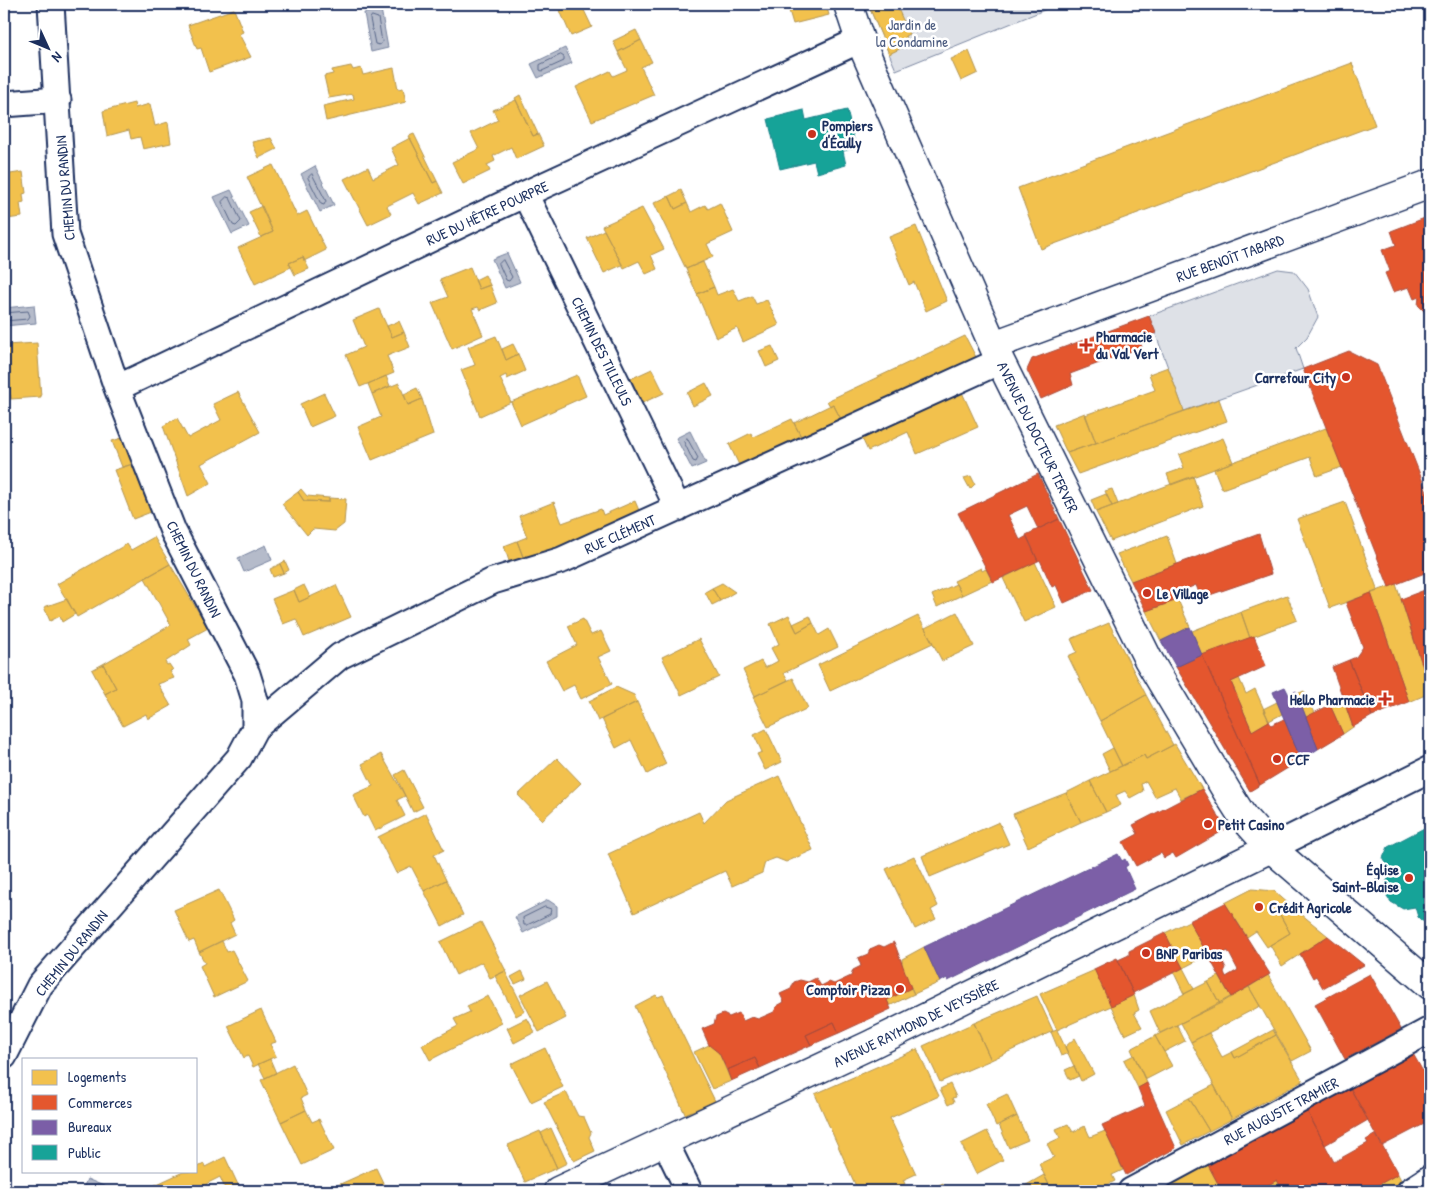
<svg xmlns="http://www.w3.org/2000/svg" width="1434" height="1195" font-family="'Patrick Hand',sans-serif">
  <style>
    .green { fill: #dee1e7; stroke: #7c88a2 }
    .water { fill: #b5bbca; stroke: #77839f }
    .homes { fill: #f2c14e; stroke: #b29553 }
    .shops { fill: #e4572e; stroke: #a84b3c; fill-rule: evenodd }
    .offices { fill: #7b5ea7; stroke: #5e5091 }
    .public { fill: #17a398; stroke: #188087 }
    .lines { fill: none; stroke-linecap: round; stroke-linejoin: round }
    .shore { stroke: #596789; stroke-width: 1 }
    .street-casing { stroke: #1b2f5e; stroke-width: 29 }
    .secondary-casing { stroke: #1b2f5e; stroke-width: 31 }
    .primary-casing { stroke: #1b2f5e; stroke-width: 31 }
    .street { stroke: #fff; stroke-width: 25 }
    .secondary { stroke: #fff; stroke-width: 28 }
    .primary { stroke: #fff; stroke-width: 28 }
    .poi-dot { fill: #c8321e; stroke: #fff; stroke-width: 2 }
    .labels { text-anchor: middle; dominant-baseline: central; stroke-width: 5; stroke-linejoin: round; paint-order: stroke }
    .park-label { font-size: 15px; fill: #4c5c80; stroke: #fff }
    .poi-label { font-size: 15px; font-weight: bold; fill: #1b2f5e; stroke: #fff; text-anchor: start }
    .street-label { font-size: 15px; fill: #1b2f5e; stroke: #fff }
  </style>
  <rect width="100%" height="100%" fill="#fff"/>
  <filter id="ink" filterUnits="userSpaceOnUse"><feTurbulence type="fractalNoise" baseFrequency=".02" numOctaves="2"/><feDisplacementMap in="SourceGraphic" scale="10" xChannelSelector="R" yChannelSelector="G"/><feConvolveMatrix kernelMatrix="1 2 1 2 8 2 1 2 1" color-interpolation-filters="sRGB"/></filter>
  <g filter="url(#ink)">
    <path class="green" d="M868,4H1059L896,70Z
      M1278,269L1294,271L1308,289L1318,317L1307,337L1296,348L1303,369L1184,411L1149,316Z"/>
    <path class="water" d="M381,9L388,48L371,52L364,13Z
      M565,48L572,63L538,78L531,64Z
      M315,166L334,205L320,212L301,174Z
      M231,190L249,226L232,234L214,197Z
      M507,253L520,282L505,288L492,259Z
      M34,305L36,323L4,326V308Z
      M690,431L706,463L692,469L676,438Z
      M266,545L272,560L244,572L238,558Z
      M548,900L557,906V916L523,933L515,917Z
      M87,1179L106,1187L104,1191H82Z"/>
    <path class="homes" d="M564,4H581L592,27L571,36L558,6Z
      M787,4H826L829,15L793,24Z
      M885,4H896L909,34L905,36L908,45L889,54L870,9Z
      M234,9L243,32L239,34L251,57L209,72L201,48L197,49L188,25Z
      M636,30L641,40L618,52L613,41Z
      M1430,34V46L1426,35Z
      M641,40L652,62L641,67L654,95L592,121L576,87L610,71L613,76L627,70L618,52Z
      M969,51L978,73L961,81L951,59Z
      M1352,63L1375,125L1041,249L1018,188Z
      M351,66L353,70L361,68L363,75L394,68L398,89L403,88L406,102L326,121L323,106L354,99L353,94L329,98L324,76L333,74L332,70Z
      M520,95L538,134L533,136L515,98Z
      M516,100L533,136L538,134L544,146L516,159L511,147L493,156L495,161L487,165L490,171L463,184L452,162L479,149L471,133L498,120L493,110Z
      M134,103L135,108L150,104L155,126L168,122L171,143L143,149L140,137L131,139L129,130L107,136L103,111Z
      M414,134L437,181L433,183L409,136Z
      M271,138L277,149L259,158L252,142Z
      M410,138L433,183L437,181L443,193L419,204L413,193L387,206L391,214L368,225L344,179L368,167L373,178L399,165L391,148Z
      M273,165L297,216L307,211L326,250L304,261L303,257L289,263L291,267L255,284L238,248L273,232L247,177Z
      M23,172L26,193L23,194L24,202L20,203L22,217L6,219L4,175Z
      M681,190L687,203L675,209L669,196Z
      M669,196L675,209L687,203L691,212L705,205L708,209L720,203L733,232L707,244L713,257L686,269L654,203Z
      M262,206L273,232L261,237L249,212Z
      M642,208L664,249L651,255L657,269L646,274L639,261L624,268L602,226Z
      M916,226L947,301L926,311L914,282L909,285L889,237Z
      M604,230L622,265L604,273L587,238Z
      M303,257L309,269L295,275L289,263Z
      M703,262L714,287L697,294L686,269Z
      M470,267L479,289L490,285L497,303L480,310L478,307L472,309L483,335L452,349L432,303L448,297L440,279Z
      M485,275L490,285L479,289L475,280Z
      M714,287L717,295L733,289L739,301L752,296L756,304L767,300L779,325L743,342L737,328L716,338L697,294Z
      M1430,308V319L1428,320L1424,311Z
      M379,309L392,337L404,332L410,347L387,356L394,373L360,387L346,355L364,347L353,320Z
      M399,321L404,332L392,337L387,326Z
      M496,336L506,360L518,354L525,371L507,379L506,375L500,378L511,402L480,416L461,370L475,365L468,347Z
      M965,336L977,359L843,423L833,404L830,406L827,401Z
      M37,343L41,397L11,399L6,345Z
      M513,344L518,354L506,360L502,349Z
      M4,345H6L11,399H5Z
      M772,346L779,361L766,367L759,351Z
      M1168,367L1184,411L1096,443L1085,415L1155,390L1149,374Z
      M652,369L664,393L640,404L628,380Z
      M577,375L586,396L521,425L511,402Z
      M386,376L390,386L372,394L368,384Z
      M399,383L408,405L422,399L433,435L372,460L358,427L381,417L372,394Z
      M706,383L713,396L693,406L687,393Z
      M417,388L422,399L408,405L404,394Z
      M960,388L978,427L917,454L908,432L868,451L860,434Z
      M238,392L260,432L201,464L211,483L188,496L163,426L177,418L188,438L221,420L213,404Z
      M324,393L335,416L310,427L300,404Z
      M1219,399L1227,421L1078,474L1067,453Z
      M833,404L843,423L803,440L794,423Z
      M1085,413L1096,443L1067,453L1054,425Z
      M792,419L801,437L740,467L729,444L751,433L753,437Z
      M1326,428L1342,467L1317,476L1310,457L1222,489L1214,469Z
      M122,438L133,464L122,467L112,441Z
      M1223,438L1233,462L1171,485L1167,474L1184,468L1179,455Z
      M133,464L151,512L133,519L114,470Z
      M971,476L975,484L970,489L964,478Z
      M1193,476L1203,506L1111,541L1096,512Z
      M301,489L307,496L329,498V502L304,501L298,492Z
      M1112,489L1118,504L1112,506L1105,491Z
      M298,492L304,501L329,502V498L346,499L344,524L335,531L313,529L307,535L282,504Z
      M1106,494L1112,506L1096,512L1091,500Z
      M635,501L641,515L525,562L517,541L527,537L519,516L554,502L562,523L601,509L603,515Z
      M1345,502L1378,591L1330,608L1297,519Z
      M1167,536L1177,564L1131,581L1117,554Z
      M154,537L170,564L77,617L57,584L127,544L131,550Z
      M517,541L525,562L511,567L504,546Z
      M285,561L289,570L284,573L280,564Z
      M1035,562L1056,607L1024,622L1003,578Z
      M170,564L208,628L188,639L191,645L165,662L167,665L169,664L173,670L170,671L174,678L158,684L171,706L148,719L146,714L123,726L105,694L116,688L103,664L171,625L145,578Z
      M280,564L284,573L273,577L270,569Z
      M981,568L982,571L986,569L992,581L962,595L954,581Z
      M722,583L735,592L720,601L712,588Z
      M956,584L962,595L937,607L932,595Z
      M1396,584L1430,689V693L1409,702L1371,593Z
      M304,585L310,597L299,602L294,590Z
      M336,585L351,617L304,637L296,619L283,624L272,599L294,590L299,602Z
      M712,588L720,601L712,605L705,592Z
      M1287,595L1297,620L1250,638L1241,612Z
      M67,599L75,614L62,622L60,616L50,621L44,607Z
      M1178,600L1190,627L1161,641L1146,611Z
      M957,612L974,646L942,661L925,628Z
      M1241,612L1250,638L1202,655L1192,631Z
      M789,615L797,632L813,623L819,635L829,629L838,647L784,673L788,680L755,696L743,670L761,661L765,668L778,661L771,648L779,644L770,624Z
      M810,616L813,623L797,632L793,624Z
      M918,616L933,643L830,691L818,665Z
      M583,619L591,635L601,631L611,651L598,657L612,684L581,699L574,685L562,691L546,661L577,645L568,626Z
      M1109,623L1146,695L1100,721L1068,656L1077,652L1071,639Z
      M699,639L719,677L681,695L662,657Z
      M103,664L116,688L105,694L92,670Z
      M793,678L808,708L768,727L753,697Z
      M1239,678L1246,694L1255,689L1269,721L1252,731L1231,682Z
      M616,687L634,695L637,702L598,721L589,701Z
      M1304,691L1315,713L1306,717L1297,694Z
      M1146,695L1173,745L1146,759L1144,755L1122,766L1100,721Z
      M1343,698L1353,727L1343,734L1330,705Z
      M637,702L666,764L647,774L631,740L616,748L602,719Z
      M1277,702L1282,714L1269,721L1263,709Z
      M766,729L782,762L765,770L757,754L762,752L754,735Z
      M1175,744L1202,789L1181,799L1175,788L1155,797L1146,781L1141,784L1143,791L1130,798L1125,791L1116,795L1121,805L1106,812L1090,781L1144,755L1146,759Z
      M1113,748L1122,766L1110,771L1102,754Z
      M381,754L405,796L397,800L405,816L375,831L367,815L364,817L353,795L373,786L362,764Z
      M557,758L581,783L542,820L518,795Z
      M404,770L423,807L413,812L395,775Z
      M779,776L813,850L786,862L776,858L765,862L762,873L732,886L725,871L634,913L608,854L699,812L704,823L726,800Z
      M1090,781L1106,812L1081,822L1066,793Z
      M1066,793L1081,822L1028,847L1013,814Z
      M426,813L444,850L434,855L446,880L424,891L411,866L396,873L378,837Z
      M999,822L1009,844L930,877L922,856Z
      M914,856L938,906L931,910L936,919L915,929L886,869Z
      M446,880L463,915L442,926L424,891Z
      M1252,889L1274,891L1290,905L1279,913L1290,933L1267,947L1256,931L1247,937L1225,903Z
      M219,890L234,920L230,923L235,934L199,952L194,940L189,942L174,910Z
      M1290,905L1328,936L1282,966L1270,945L1290,933L1279,913Z
      M1189,921L1208,955L1183,968L1165,933Z
      M481,922L506,971L490,978L482,962L456,975L440,942Z
      M222,941L227,952L232,950L248,981L214,997L200,966L205,963L199,952Z
      M924,947L940,982L914,994L902,967V959Z
      M1183,968L1194,989L1184,994L1174,973Z
      M1095,970L1111,1006L1057,1030L1040,994Z
      M505,971L525,1011L516,1016L495,976Z
      M522,971L526,979L515,984L511,977Z
      M1268,975L1311,1051L1292,1061L1249,987Z
      M1219,976L1231,997L1220,1004L1208,982Z
      M547,981L566,1018L539,1032L520,995Z
      M1208,982L1220,1004L1160,1033L1150,1011Z
      M1249,987L1260,1006L1191,1042L1181,1023Z
      M911,988L914,994L889,1006L887,1000Z
      M656,995L658,997L663,995L715,1101L685,1114L635,1006Z
      M1134,995L1139,1010L1134,1013L1142,1027L1125,1035L1111,1006Z
      M488,996L502,1023L430,1060L422,1045L458,1026L454,1019L470,1012L467,1006Z
      M1037,996L1053,1031L991,1060L974,1023Z
      M261,1010L276,1042L270,1044L276,1056L253,1067L248,1056L244,1058L228,1026Z
      M527,1018L535,1032L514,1043L507,1028Z
      M974,1023L991,1060L940,1082L923,1046Z
      M1177,1025L1185,1041L1164,1052L1155,1036Z
      M1057,1030L1068,1053L1061,1056L1051,1032Z
      M1273,1030L1276,1035L1235,1058L1232,1052Z
      M1209,1033L1222,1057L1232,1052L1235,1058L1276,1035L1303,1081L1232,1119L1191,1042Z
      M1155,1036L1172,1066L1145,1080L1131,1049Z
      M1075,1038L1094,1074L1081,1081L1065,1047Z
      M709,1045L719,1053L731,1081L712,1089L694,1052Z
      M545,1048L563,1087L531,1102L511,1064Z
      M917,1049L939,1096L890,1118L916,1174L903,1180L905,1184L890,1191H858L815,1094Z
      M1134,1055L1147,1083L1138,1088L1124,1060Z
      M270,1059L276,1073L265,1078L258,1064Z
      M293,1064L307,1095L301,1098L306,1110L281,1122L261,1080Z
      M1074,1066L1079,1076L1070,1080L1065,1070Z
      M950,1084L956,1097L952,1098L954,1102L948,1105L940,1089Z
      M1214,1085L1232,1119L1209,1131L1189,1098Z
      M566,1092L578,1116L584,1117L591,1133L589,1137L595,1151L574,1161L544,1102Z
      M1007,1094L1017,1116L996,1126L986,1104Z
      M1189,1098L1209,1131L1183,1145L1166,1110Z
      M306,1110L312,1122L319,1119L334,1150L302,1165L281,1122Z
      M1017,1116L1028,1140L1009,1148L999,1125Z
      M1068,1124L1073,1132L1085,1126L1090,1137L1105,1131L1123,1170L1112,1175L1115,1181L1095,1191H1052L1039,1164L1054,1157L1047,1144L1060,1138L1056,1129Z
      M551,1128L567,1163L557,1168L541,1133Z
      M540,1131L557,1168L525,1182L508,1145Z
      M987,1131L1003,1160L976,1174L961,1144Z
      M225,1157L241,1191H226L220,1177L206,1184L209,1191H158L155,1185L183,1172L196,1171V1168L204,1164L205,1167Z
      M1207,1163L1222,1191H1156Z
      M376,1168L387,1191H340L338,1185Z
      M1398,1174L1403,1184L1389,1191H1367Z
      M1044,1175L1052,1191H1022L1021,1188Z
      M1277,1180L1283,1191H1258V1190Z
      M943,1183L946,1191H928Z"/>
    <path class="shops" d="M1430,216V308L1424,311L1418,305L1419,297L1414,299L1409,287L1393,292L1385,273L1390,271L1382,250L1396,245L1391,231Z
      M1149,316L1156,333L1139,340L1142,347L1070,374L1073,385L1041,399L1027,370L1032,359Z
      M1349,351L1377,365L1430,500V571L1389,587L1303,369Z
      M1038,474L1059,519L1038,529L1027,506L1008,515L1020,540L1027,536L1038,561L993,582L958,513Z
      M1059,519L1093,590L1064,603L1056,585L1052,587L1040,560L1038,561L1026,535Z
      M1259,534L1271,574L1201,598L1196,585L1184,590L1186,597L1146,611L1131,581Z
      M1430,588V689L1401,599Z
      M1371,593L1409,702L1372,716L1349,660L1356,657L1363,647L1346,603Z
      M1254,636L1266,666L1231,682L1252,731L1269,721L1271,725L1284,719L1301,760L1260,785L1202,655Z
      M1202,655L1260,785L1250,791L1176,667Z
      M1349,660L1372,716L1353,727L1332,667Z
      M1330,705L1343,734L1318,749L1306,717Z
      M1202,789L1226,829L1176,858L1173,853L1164,858L1161,853L1136,866L1123,842L1138,834L1133,825Z
      M1225,903L1270,974L1231,997L1189,921ZM1228,951L1238,970L1226,977L1224,972L1226,968L1219,955Z
      M1165,933L1183,968L1133,993L1118,960L1129,955V951Z
      M1328,936L1364,965L1323,988L1316,976L1313,978L1300,954Z
      M894,942L911,988L887,1000L891,1009L839,1033L834,1022L806,1035L811,1045L760,1068L755,1058L727,1070L719,1053L709,1045L702,1029L714,1024L716,1017L723,1014L729,1017L739,1013L743,1021L752,1017L758,1019L774,1012L777,1006L784,1002L780,994L791,989L794,982L800,980L808,982L816,978L821,986L829,982L834,984L851,976L853,970L861,966L858,958L868,954L870,949L879,945L884,947Z
      M1117,958L1134,995L1111,1006L1094,969Z
      M1370,974L1401,1029L1345,1059L1315,1004Z
      M834,1022L839,1033L811,1045L806,1035Z
      M1412,1052L1430,1084V1121L1382,1146L1349,1086Z
      M755,1058L760,1068L731,1081L727,1070Z
      M1147,1083L1176,1148L1126,1175L1102,1125L1145,1106L1138,1088Z
      M1349,1086L1368,1120L1325,1145L1306,1109Z
      M1306,1109L1334,1162L1368,1143L1366,1140L1376,1134L1398,1174L1367,1191H1283L1277,1180L1258,1191H1222L1207,1163Z"/>
    <path class="offices" d="M1190,627L1202,655L1176,667L1161,641Z
      M1285,687L1289,695L1296,691L1318,749L1301,760L1273,692Z
      M1118,854L1122,861L1125,859L1128,865L1125,867L1135,889L948,981L947,978L940,982L924,947Z"/>
    <path class="public" d="M804,110L806,120L847,110L856,148L843,151L846,165L817,173L814,161L780,169L768,119Z
      M1430,825V928L1427,921H1422L1418,917L1415,907L1403,909L1391,902L1387,896L1386,882L1394,870L1389,868L1383,858L1388,847Z"/>
    <g class="lines">
      <path class="shore" d="M372,16L378,18L382,42L380,45L375,44L370,19Z
        M561,55L564,57V61L542,71L540,70V65Z
        M312,174L326,201L324,205L321,204L308,178Z
        M227,197L230,198L241,221L236,226L233,225L222,202Z
        M503,260L512,277L509,281L506,280L499,264Z
        M4,313L28,311L30,316L28,319L4,321
        M687,438L698,458L696,462L693,461L684,442Z
        M545,907L551,909L550,914L527,925H524L523,918Z"/>
      <defs>
        <path id="street" d="M4,104L58,100
          M525,194L678,508
          M117,388L525,194L860,40
          M255,728L340,656L493,581L562,560L1000,361
          M1271,848L1430,769
          M4,1056L40,985L239,758L255,728V700L247,674L173,531L117,388L65,234L51,4
          M665,1142L689,1191
          M1131,1191L1430,1030
          M1410,1191L1430,1178"/>
        <path id="secondary" d="M994,345L1430,184
          M558,1191L870,1045L1271,848"/>
        <path id="primary" d="M848,4L860,40L1000,361L1148,659L1229,795L1243,817L1271,848L1430,985"/>
      </defs>
      <use href="#street" class="street-casing"/>
      <use href="#secondary" class="secondary-casing"/>
      <use href="#primary" class="primary-casing"/>
      <use href="#street" class="street"/>
      <use href="#secondary" class="secondary"/>
      <use href="#primary" class="primary"/>
    </g>
  </g>
  <g class="poi-dot">
    <circle cx="812" cy="134" r="5"/>
    <path d="M1083.5 337.5h5v5h5v5h-5v5h-5v-5h-5v-5h5z"/>
    <circle cx="1346" cy="377" r="5"/>
    <circle cx="1147" cy="593" r="5"/>
    <path d="M1382.5 691.5h5v5h5v5h-5v5h-5v-5h-5v-5h5z"/>
    <circle cx="1277" cy="759" r="5"/>
    <circle cx="1208" cy="824" r="5"/>
    <circle cx="1409" cy="878" r="5"/>
    <circle cx="1259" cy="907" r="5"/>
    <circle cx="1146" cy="953" r="5"/>
    <circle cx="900" cy="989" r="5"/>
  </g>
  <g class="labels">
    <g class="park-label">
      <text x="912" y="24">Jardin de<tspan x="912" dy="17">la Condamine</tspan></text>
    </g>
    <g class="poi-label">
      <text x="822" y="125">Pompiers<tspan x="822" dy="17">d'Écully</tspan></text>
      <text x="1096" y="336">Pharmacie<tspan x="1096" dy="17">du Val Vert</tspan></text>
      <text x="1336" y="377" text-anchor="end">Carrefour City</text>
      <text x="1157" y="593">Le Village</text>
      <text x="1375" y="699" text-anchor="end">Hello Pharmacie</text>
      <text x="1287" y="759">CCF</text>
      <text x="1218" y="824">Petit Casino</text>
      <text x="1399" y="869" text-anchor="end">Église<tspan x="1399" dy="17">Saint-Blaise</tspan></text>
      <text x="1269" y="907">Crédit Agricole</text>
      <text x="1156" y="953">BNP Paribas</text>
      <text x="890" y="989" text-anchor="end">Comptoir Pizza</text>
    </g>
    <g class="street-label">
      <text transform="translate(65 188) rotate(-95)">CHEMIN DU RANDIN</text>
      <text transform="translate(487 213) rotate(-25)">RUE DU HÊTRE POURPRE</text>
      <text transform="translate(1230 258) rotate(-20)">RUE BENOÎT TABARD</text>
      <text transform="translate(602 351) rotate(64)">CHEMIN DES TILLEULS</text>
      <text transform="translate(1038 437) rotate(64)">AVENUE DU DOCTEUR TERVER</text>
      <text transform="translate(620 534) rotate(-24)">RUE CLÉMENT</text>
      <text transform="translate(194 569) rotate(64)">CHEMIN DU RANDIN</text>
      <text transform="translate(71 953) rotate(-51)">CHEMIN DU RANDIN</text>
      <text transform="translate(916 1023) rotate(-26)">AVENUE RAYMOND DE VEYSSIÈRE</text>
      <text transform="translate(1281 1111) rotate(-28)">RUE AUGUSTE TRAMIER</text>
    </g>
  </g>
  <rect width="1434" height="1195" fill="none" stroke="#fff" stroke-width="20"/>
  <rect x="10" y="10" width="1414" height="1175" fill="none" stroke="#1b2f5e" stroke-width="2" filter="url(#ink)"/>
  <rect x="22" y="1058" width="175" height="115" fill="#ffffff" stroke="#a4acbf"/>
  <rect x="32" y="1070" width="25" height="15" fill="#f2c14e" stroke="#a4acbf"/>
  <text x="68" y="1082" font-size="15" fill="#1b2f5e">Logements</text>
  <rect x="32" y="1095" width="25" height="15" fill="#e4572e" stroke="#a4acbf"/>
  <text x="68" y="1108" font-size="15" fill="#1b2f5e">Commerces</text>
  <rect x="32" y="1120" width="25" height="15" fill="#7b5ea7" stroke="#a4acbf"/>
  <text x="68" y="1132" font-size="15" fill="#1b2f5e">Bureaux</text>
  <rect x="32" y="1145" width="25" height="15" fill="#17a398" stroke="#a4acbf"/>
  <text x="68" y="1158" font-size="15" fill="#1b2f5e">Public</text>
  <g transform="translate(48 48) rotate(134)" stroke="#ffffff" stroke-width="4" paint-order="stroke">
  <path d="M0-4L9 19L0 12L-9 19Z" fill="#1b2f5e"/>
  <text y="-8" font-size="14" font-weight="bold" text-anchor="middle" fill="#1b2f5e">N</text>
  </g>
</svg>
